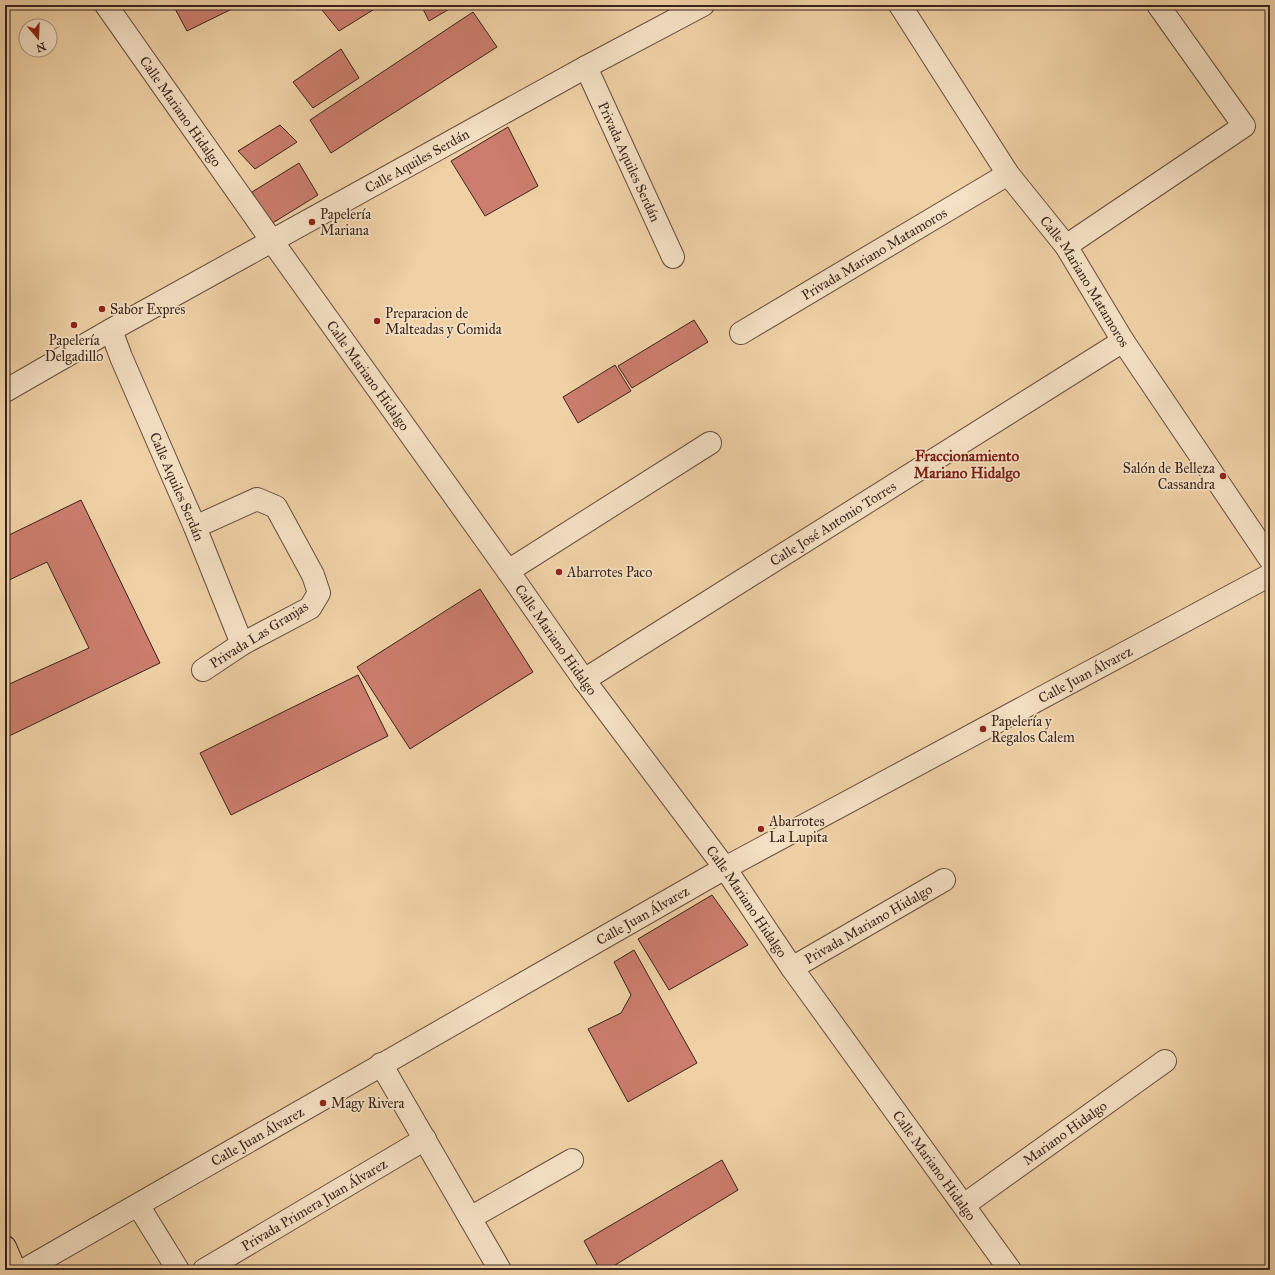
<svg xmlns="http://www.w3.org/2000/svg" width="1275" height="1275" font-family="'IM FELL Great Primer',serif">
  <style>
    .building { fill: #cc7d6d; stroke: #38231b }
    .lines { fill: none; stroke-linecap: round; stroke-linejoin: round }
    .minor-casing { stroke: #664e3e; stroke-width: 24 }
    .major-casing { stroke: #38231b; stroke-width: 24 }
    .minor { stroke: #f5e1c5; stroke-width: 22 }
    .major { stroke: #f0d1a6; stroke-width: 22 }
    .poi-dot { fill: #8f2418; stroke: #f5e1c5; stroke-width: 1.5 }
    .labels { text-anchor: middle; dominant-baseline: central; stroke-width: 3.5; stroke-linejoin: round; paint-order: stroke }
    .street-label { font-size: 14px; fill: #38231b; stroke: #f5e1c5 }
    .poi-label { font-size: 14px; fill: #38231b; stroke: #f5e1c5; text-anchor: start }
    .neighbourhood-label { font-size: 15px; font-weight: bold; fill: #7a1f14; stroke: #f5e1c5 }
  </style>
  <rect width="100%" height="100%" fill="#f0d1a6"/>
  <filter id="stains"><feTurbulence type="fractalNoise" baseFrequency=".005" numOctaves="4"/><feColorMatrix values="0 0 0 0 .2 0 0 0 0 .09 0 0 0 0 .02 0 0 0 .5 -.17"/></filter>
  <radialGradient id="worn" r=".72"><stop offset=".6" stop-color="#630" stop-opacity="0"/><stop offset="1" stop-color="#630" stop-opacity=".3"/></radialGradient>
  <path class="building" d="M173,5H240L187,31Z
    M329,5H381L339,31L322,10Z
    M421,5H456L429,21Z
    M473,12L497,47L331,153L310,120Z
    M341,49L359,78L313,108L293,82Z
    M280,125L297,142L255,169L238,151Z
    M508,127L538,186L485,216L451,161Z
    M299,163L318,195L271,224L252,192Z
    M694,320L708,342L632,388L618,366Z
    M615,365L631,391L578,423L563,397Z
    M81,500L160,663L5,738V686L89,648L47,562L5,582V537Z
    M480,589L533,672L410,749L357,667Z
    M358,675L388,736L231,815L200,753Z
    M712,895L748,945L669,990L638,939Z
    M634,950L697,1063L628,1102L588,1029L621,1013L631,995L614,962Z
    M722,1160L738,1190L607,1270H600L584,1241Z"/>
  <g class="lines">
    <defs>
      <g id="minor">
        <path id="s1" d="M106,5L272,241L508,571L584,680L725,868L792,968L1010,1270"/>
        <path id="s2" d="M900,5L1008,174L1066,246L1123,341L1270,559"/>
        <path id="s3" d="M586,67L673,257"/>
        <path d="M1066,246L1244,126L1158,5"/>
        <path id="s4" d="M111,330L121,357L195,527L242,644"/>
        <path id="s5" d="M741,333L1008,174"/>
        <path id="s6" d="M5,391L111,330L586,67L703,5"/>
        <path d="M195,527L257,499L276,507L313,575L319,593L310,608L242,644L203,670"/>
        <path d="M508,571L710,443"/>
        <path id="s7" d="M584,680L1123,341"/>
        <path id="s8" d="M792,968L944,880"/>
        <path d="M381,1064L500,1270"/>
        <path d="M138,1205L178,1270"/>
        <path id="s9" d="M964,1205L1165,1061"/>
        <path d="M470,1218L572,1160"/>
        <path id="s10" d="M24,1270L725,868L1270,575"/>
        <path id="s11" d="M204,1270L425,1139"/>
      </g>
      <path id="major" d="M5,1247L15,1270"/>
    </defs>
    <use href="#minor" class="minor-casing"/>
    <use href="#major" class="major-casing"/>
    <use href="#minor" class="minor"/>
    <use href="#major" class="major"/>
  </g>
  <g class="poi-dot">
    <circle cx="312" cy="222" r="4"/>
    <circle cx="102" cy="309" r="4"/>
    <circle cx="377" cy="321" r="4"/>
    <circle cx="74" cy="325" r="4"/>
    <circle cx="1223" cy="476" r="4"/>
    <circle cx="559" cy="572" r="4"/>
    <circle cx="983" cy="729" r="4"/>
    <circle cx="761" cy="829" r="4"/>
    <circle cx="323" cy="1103" r="4"/>
  </g>
  <g class="labels">
    <g class="street-label">
      <text stroke="none"><textPath href="#s1" startOffset="130">Calle Mariano Hidalgo</textPath></text>
      <text stroke="none"><textPath href="#s6" startOffset="472">Calle Aquiles Serdán</textPath></text>
      <text stroke="none"><textPath href="#s3" startOffset="104">Privada Aquiles Serdán</textPath></text>
      <text stroke="none"><textPath href="#s5" startOffset="155">Privada Mariano Matamoros</textPath></text>
      <text stroke="none"><textPath href="#s2" startOffset="333">Calle Mariano Matamoros</textPath></text>
      <text stroke="none"><textPath href="#s1" startOffset="454">Calle Mariano Hidalgo</textPath></text>
      <text stroke="none"><textPath href="#s4" startOffset="170">Calle Aquiles Serdán</textPath></text>
      <text stroke="none"><textPath href="#s7" startOffset="294">Calle José Antonio Torres</textPath></text>
      <text transform="translate(259 635) rotate(-32)">Privada Las Granjas</text>
      <text stroke="none"><textPath href="#s1" startOffset="778">Calle Mariano Hidalgo</textPath></text>
      <text stroke="none"><textPath href="#s10" startOffset="1217">Calle Juan Álvarez</textPath></text>
      <text stroke="none"><textPath href="#s1" startOffset="1102">Calle Mariano Hidalgo</textPath></text>
      <text stroke="none"><textPath href="#s10" startOffset="713">Calle Juan Álvarez</textPath></text>
      <text stroke="none"><textPath href="#s8" startOffset="88">Privada Mariano Hidalgo</textPath></text>
      <text stroke="none"><textPath href="#s9" startOffset="124">Mariano Hidalgo</textPath></text>
      <text stroke="none"><textPath href="#s10" startOffset="269">Calle Juan Álvarez</textPath></text>
      <text stroke="none"><textPath href="#s1" startOffset="1426">Calle Mariano Hidalgo</textPath></text>
      <text stroke="none"><textPath href="#s11" startOffset="128">Privada Primera Juan Álvarez</textPath></text>
    </g>
    <g class="poi-label">
      <text x="320" y="214">Papelería<tspan x="320" dy="16">Mariana</tspan></text>
      <text x="110" y="309">Sabor Expres</text>
      <text x="385" y="313">Preparacion de<tspan x="385" dy="16">Malteadas y Comida</tspan></text>
      <text x="74" y="340" text-anchor="middle">Papelería<tspan x="74" dy="16">Delgadillo</tspan></text>
      <text x="1215" y="468" text-anchor="end">Salón de Belleza<tspan x="1215" dy="16">Cassandra</tspan></text>
      <text x="567" y="572">Abarrotes Paco</text>
      <text x="991" y="721">Papelería y<tspan x="991" dy="16">Regalos Calem</tspan></text>
      <text x="769" y="821">Abarrotes<tspan x="769" dy="16">La Lupita</tspan></text>
      <text x="331" y="1103">Magy Rivera</text>
    </g>
    <g class="neighbourhood-label">
      <text x="967" y="456">Fraccionamiento<tspan x="967" dy="17">Mariano Hidalgo</tspan></text>
    </g>
  </g>
  <rect width="1275" height="1275" fill="none" stroke="#f0d1a6" stroke-width="20"/>
  <rect x="6" y="6" width="1263" height="1263" fill="none" stroke="#38231b" stroke-width="2"/>
  <rect x="10" y="10" width="1255" height="1255" fill="none" stroke="#38231b"/>
  <g transform="translate(38 38) rotate(161)"><circle r="19" fill="#f5e1c5" stroke="#a99581"/>
  <path d="M0-3L7 15L0 10L-7 15Z" fill="#8f2418"/>
  <text y="-6" font-size="11" font-weight="bold" text-anchor="middle" fill="#38231b">N</text>
  </g>
  <rect width="100%" height="100%" filter="url(#stains)"/>
  <rect width="100%" height="100%" fill="url(#worn)"/>
</svg>
